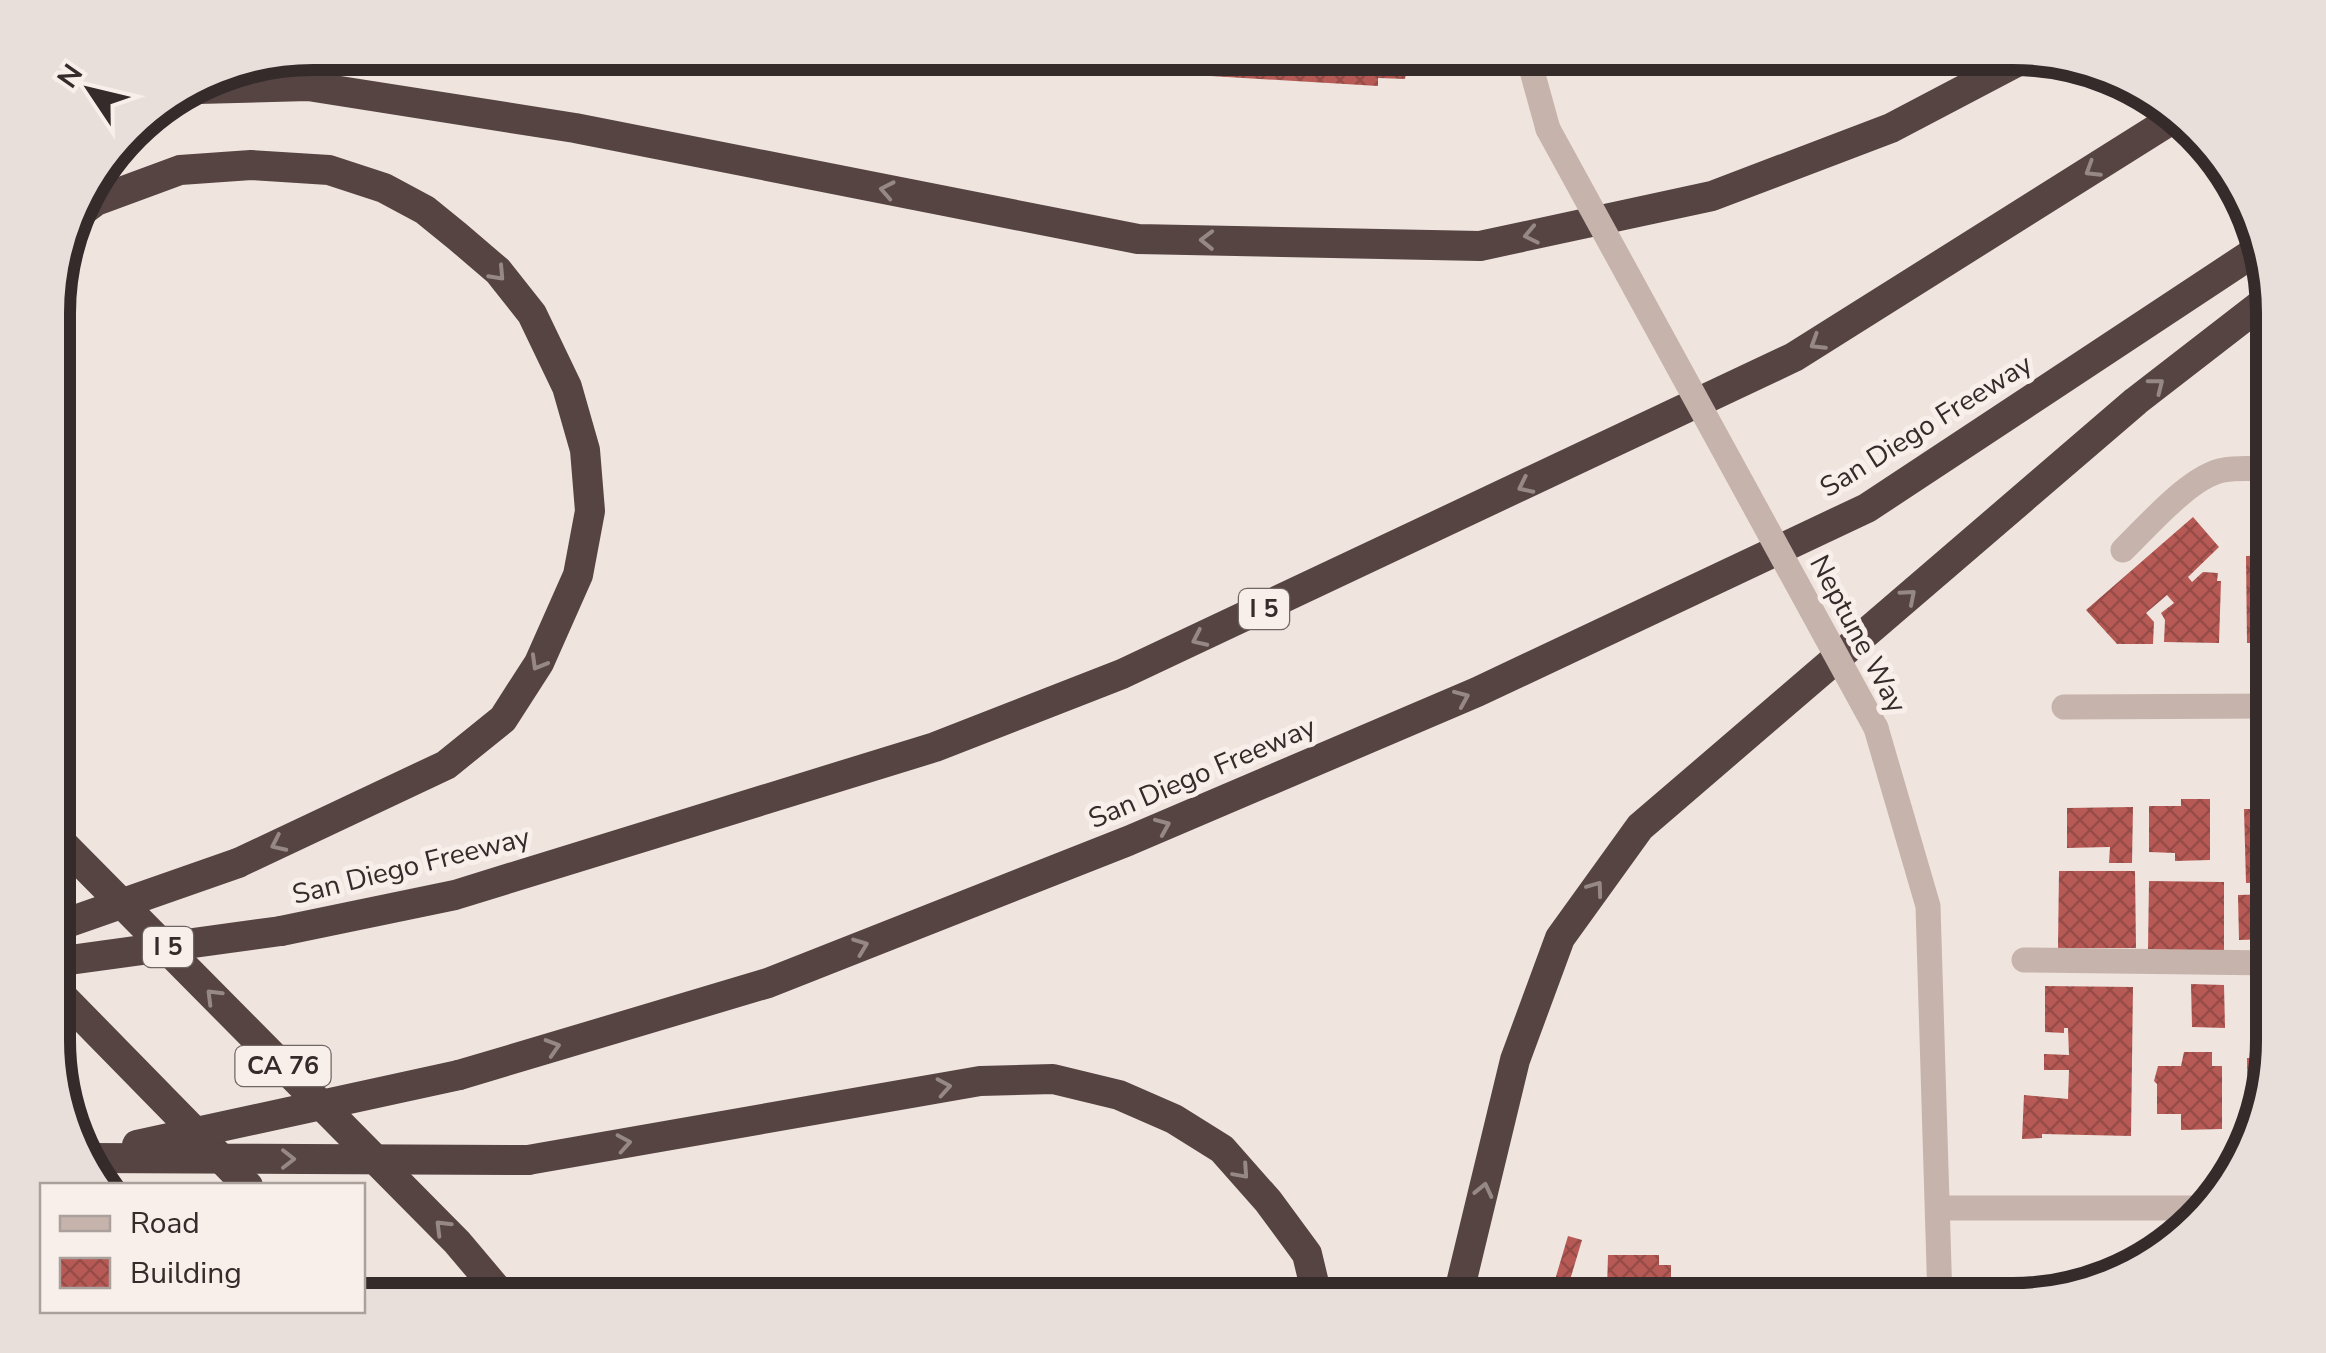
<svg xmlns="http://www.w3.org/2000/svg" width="2326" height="1353" font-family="'Nunito Sans',sans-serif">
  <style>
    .building { fill: url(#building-cross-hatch) }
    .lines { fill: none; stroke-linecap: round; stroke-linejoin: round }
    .minor { stroke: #c6b3ac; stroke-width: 25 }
    .highway { stroke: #554442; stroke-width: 30 }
    .minor-bridge { stroke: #c6b3ac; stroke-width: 25 }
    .highway-bridge { stroke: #554442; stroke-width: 30 }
    .oneway { stroke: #968885 }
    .labels { text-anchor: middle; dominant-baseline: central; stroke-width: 10; stroke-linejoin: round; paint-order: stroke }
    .shield { fill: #f8efea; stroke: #706664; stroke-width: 2.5 }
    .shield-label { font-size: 25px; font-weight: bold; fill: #352b2a }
    .street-label { font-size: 28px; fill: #352b2a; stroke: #f8efea }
    .rim { fill: none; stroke: #352b2a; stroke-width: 12 }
  </style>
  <defs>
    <pattern id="building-cross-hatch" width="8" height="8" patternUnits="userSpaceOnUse" patternTransform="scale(2.5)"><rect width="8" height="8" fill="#b75a55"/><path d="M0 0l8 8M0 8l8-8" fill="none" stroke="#964b47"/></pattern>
  </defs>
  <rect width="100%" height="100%" fill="#f0e4df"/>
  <path class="building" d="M1148,53H1410L1405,79L1378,78V86L1194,75V66L1181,65V70L1153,68L1154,58H1148Z
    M2193,517L2219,547L2188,577L2192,582L2203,572L2218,573L2217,581H2221L2219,643L2164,642L2165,620L2161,613L2174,603L2167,595L2146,613L2154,622L2153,644H2117L2086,610Z
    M2273,555V643H2247L2246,556Z
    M2262,798H2273V882L2246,883L2244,809H2262Z
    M2181,799H2210V860L2175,861V853L2149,852V806H2181Z
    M2133,807L2132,863H2109L2110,847L2067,848V808Z
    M2059,871H2135L2136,948H2058Z
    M2149,881L2224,882V950H2148Z
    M2273,894V939L2239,940L2238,895Z
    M2191,984L2224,985L2225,1028L2192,1027Z
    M2045,986L2133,987L2131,1136L2042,1134V1138L2022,1139L2024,1095L2068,1099L2069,1070H2044V1054L2069,1055L2068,1028H2064V1033L2045,1032Z
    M2184,1052H2212V1066H2222V1129L2181,1130V1114H2157V1084L2154,1081L2158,1066H2181Z
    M2247,1058H2273L2252,1127H2248Z
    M1568,1236L1582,1240L1564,1300H1549Z
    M1608,1255H1659V1265H1671V1300H1612V1289H1607Z
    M1710,1284L1735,1300H1700Z"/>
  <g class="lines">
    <path class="minor" d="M1527,53L1548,129
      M2123,550C2147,527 2191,475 2224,470C2239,467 2257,469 2273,469
      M2064,707L2273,706
      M1876,728L1928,906L1940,1300
      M2024,960L2273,963
      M1939,1208H2202"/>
    <path class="highway" d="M266,62L321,74
      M175,96L198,89L308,86L575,128L1138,239L1480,246L1712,196L1891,128L2028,56
      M73,218L96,201L180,170L251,165L329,170L384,188L425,210L457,236L498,271L532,314L567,387L585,450L590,511L578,575L539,663L503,719L446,765L238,863
      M55,836L457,1242L506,1300
      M281,931L455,895L935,747L1122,674L1794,357L2174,118
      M55,989L248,1186
      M459,1075L768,983L1128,841L1477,692L1867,508L2259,249
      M528,1160L980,1081L1053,1079L1119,1095L1174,1119L1222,1149L1268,1201L1307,1254L1318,1300
      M1457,1300L1515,1060L1560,938L1640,827L2136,401L2273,295"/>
    <path class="minor-bridge" d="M1548,129L1876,728"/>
    <path class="highway-bridge" d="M55,927L238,863
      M55,962L281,931
      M137,1145L459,1075
      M86,1158L528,1160"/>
  </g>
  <defs><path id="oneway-chevron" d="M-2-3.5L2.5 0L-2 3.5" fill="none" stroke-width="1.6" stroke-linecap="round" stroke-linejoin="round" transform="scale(2.5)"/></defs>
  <g class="oneway">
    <use href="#oneway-chevron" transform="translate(2092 170) rotate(148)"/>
    <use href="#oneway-chevron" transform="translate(887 190) rotate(-169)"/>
    <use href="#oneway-chevron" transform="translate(1531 235) rotate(168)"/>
    <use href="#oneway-chevron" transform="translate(1207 240) rotate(-179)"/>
    <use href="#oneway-chevron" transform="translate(498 274) rotate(47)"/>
    <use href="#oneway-chevron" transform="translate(1817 343) rotate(148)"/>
    <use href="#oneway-chevron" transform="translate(2157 385) rotate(-38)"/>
    <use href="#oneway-chevron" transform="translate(1525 486) rotate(154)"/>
    <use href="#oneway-chevron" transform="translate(1909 596) rotate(-41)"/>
    <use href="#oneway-chevron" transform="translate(1199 639) rotate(155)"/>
    <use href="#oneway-chevron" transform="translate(538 663) rotate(120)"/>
    <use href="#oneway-chevron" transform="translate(1462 698) rotate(-23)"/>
    <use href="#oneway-chevron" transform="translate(1163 826) rotate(-23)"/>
    <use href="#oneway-chevron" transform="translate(278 844) rotate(155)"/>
    <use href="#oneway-chevron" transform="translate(1596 888) rotate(-54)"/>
    <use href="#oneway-chevron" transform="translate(861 946) rotate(-21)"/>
    <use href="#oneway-chevron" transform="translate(213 996) rotate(-135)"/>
    <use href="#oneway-chevron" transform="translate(553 1047) rotate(-17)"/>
    <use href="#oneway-chevron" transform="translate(944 1087) rotate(-10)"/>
    <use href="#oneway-chevron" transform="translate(624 1143) rotate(-10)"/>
    <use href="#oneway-chevron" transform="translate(288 1159)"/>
    <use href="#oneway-chevron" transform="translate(1242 1172) rotate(48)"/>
    <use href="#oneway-chevron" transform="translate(1484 1190) rotate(-77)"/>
    <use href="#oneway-chevron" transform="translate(442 1227) rotate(-135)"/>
  </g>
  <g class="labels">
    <g class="shield">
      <rect x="1239" y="589" width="50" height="40" rx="8"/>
      <rect x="143" y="927" width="50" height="40" rx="8"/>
      <rect x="235.5" y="1046" width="95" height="40" rx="8"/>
    </g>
    <g class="shield-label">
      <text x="1264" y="609">I 5</text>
      <text x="168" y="947">I 5</text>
      <text x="283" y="1066">CA 76</text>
    </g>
    <g class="street-label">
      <text transform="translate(1926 426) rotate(-32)">San Diego Freeway</text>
      <text transform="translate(1858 634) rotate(62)">Neptune Way</text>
      <text transform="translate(1202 773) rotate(-23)">San Diego Freeway</text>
      <text transform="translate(411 866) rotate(-14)">San Diego Freeway</text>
    </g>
  </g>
  <path d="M0 0H2326V1353H0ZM313 70H2013A243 243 0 0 1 2256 313V1040A243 243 0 0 1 2013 1283H313A243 243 0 0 1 70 1040V313A243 243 0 0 1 313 70Z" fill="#e8dfdb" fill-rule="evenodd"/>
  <path class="rim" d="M313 70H2013A243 243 0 0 1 2256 313V1040A243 243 0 0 1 2013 1283H313A243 243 0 0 1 70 1040V313A243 243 0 0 1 313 70Z"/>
  <rect x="40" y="1183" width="325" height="130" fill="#f8efea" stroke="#aaa19d" stroke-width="2.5"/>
  <rect x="60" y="1216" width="50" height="15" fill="#c6b3ac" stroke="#aaa19d" stroke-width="2.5"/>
  <text x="130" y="1233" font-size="30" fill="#352b2a">Road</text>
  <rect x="60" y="1258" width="50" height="30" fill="url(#building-cross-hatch)" stroke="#aaa19d" stroke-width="2.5"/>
  <text x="130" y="1283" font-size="30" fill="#352b2a">Building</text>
  <g transform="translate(90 90) rotate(305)" stroke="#f8efea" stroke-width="8" paint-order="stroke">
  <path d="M0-8L18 38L0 25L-18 38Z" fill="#352b2a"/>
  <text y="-15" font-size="28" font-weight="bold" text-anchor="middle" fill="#352b2a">N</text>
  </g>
</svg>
